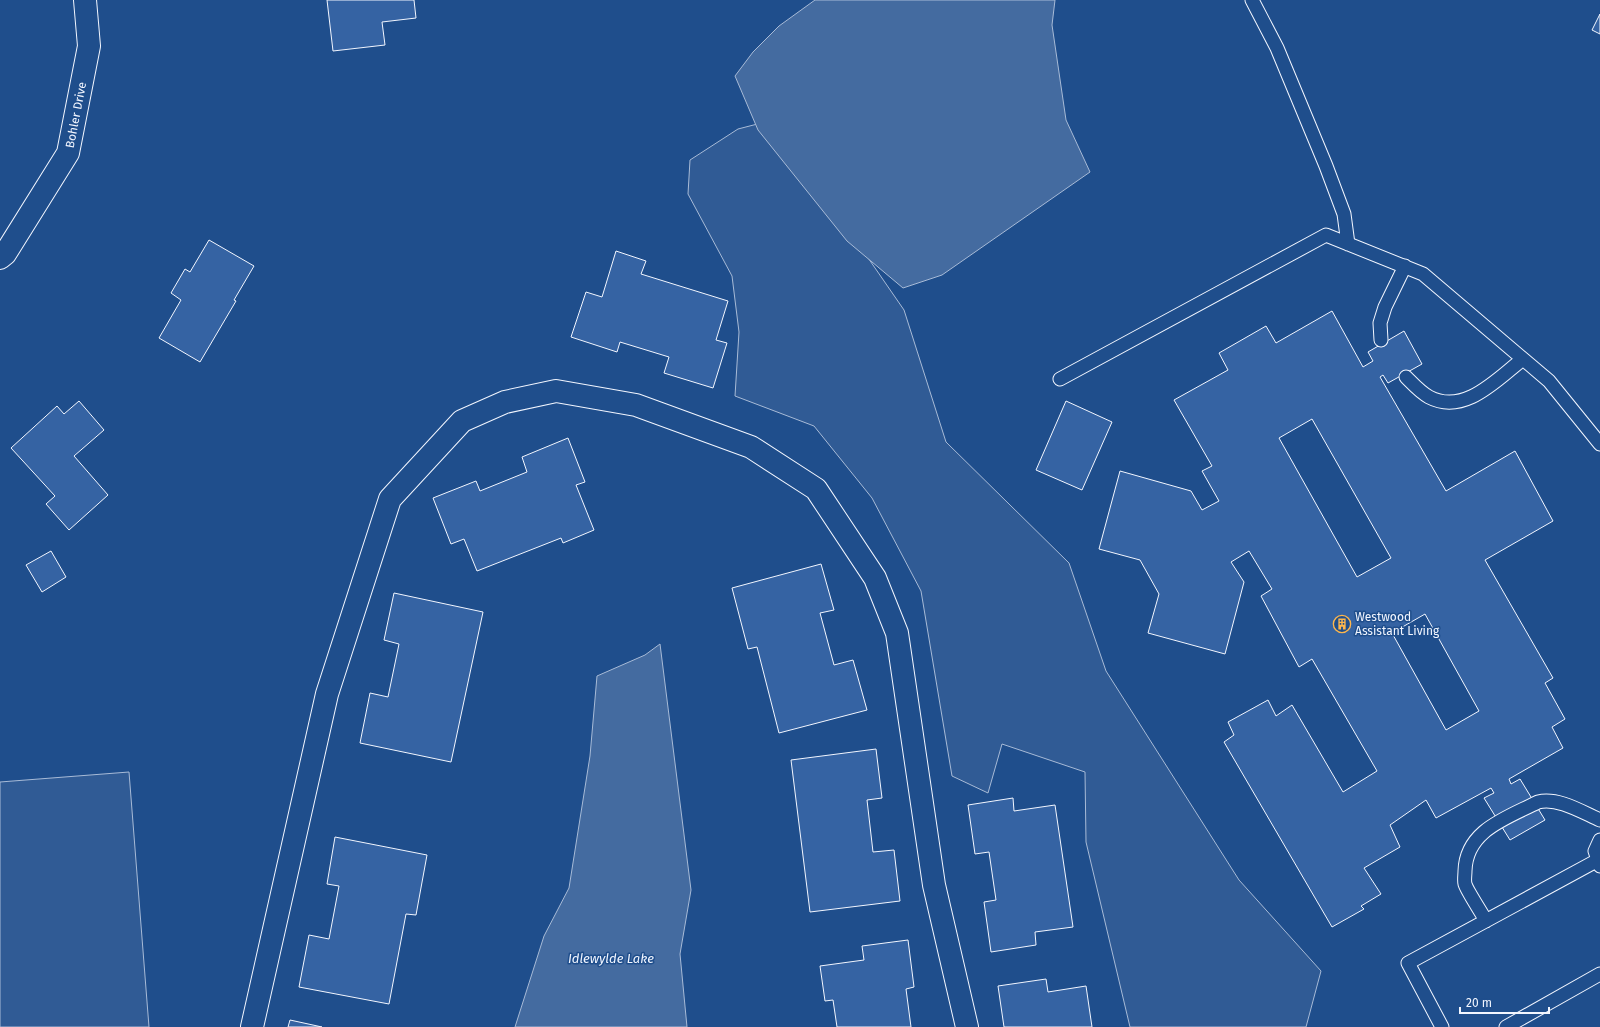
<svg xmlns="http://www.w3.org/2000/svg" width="1600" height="1027" font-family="'Fira Sans',sans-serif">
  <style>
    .built { fill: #305b95; stroke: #a8bbd7 }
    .water { fill: #446ba0; stroke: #a8bbd7 }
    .building { fill: #3563a3; stroke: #f2f6ff; fill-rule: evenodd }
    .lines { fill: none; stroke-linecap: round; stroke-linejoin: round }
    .service-casing { stroke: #f2f6ff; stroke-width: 15 }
    .minor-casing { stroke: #f2f6ff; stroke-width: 24 }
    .service { stroke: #1f4e8c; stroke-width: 13 }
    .minor { stroke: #1f4e8c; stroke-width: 22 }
    .labels { text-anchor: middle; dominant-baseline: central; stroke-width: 3; stroke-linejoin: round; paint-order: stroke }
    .street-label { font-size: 12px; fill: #f2f6ff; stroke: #1f4e8c }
    .poi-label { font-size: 12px; fill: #f2f6ff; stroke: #1f4e8c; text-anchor: start }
    .water-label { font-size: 13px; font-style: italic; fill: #f2f6ff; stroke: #1f4e8c }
  </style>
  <rect width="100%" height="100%" fill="#1f4e8c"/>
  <path class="built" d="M773,120L904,310L946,442L1069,563L1106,671L1239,880L1321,971L1306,1027H1130L1086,842L1085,772L1002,744L988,793L952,776L921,591L872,498L814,426L735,396L739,332L732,276L688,194L690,160L738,129Z
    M129,772L149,1027H0V782Z"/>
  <path class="water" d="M815,0H1055L1052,25L1066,120L1090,172L942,275L903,288L847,241L758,130L735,76L753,52L779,26Z
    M660,644L691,890L680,954L687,1027H515L544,936L569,888L590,756L597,676L645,655Z"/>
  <path class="building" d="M327,0H414L416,18L382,22L385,45L333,51Z
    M1600,14V34L1592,30Z
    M209,240L254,266L234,300L236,301L200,362L159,338L181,300L171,293L185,269L190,272Z
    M616,251L646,261L641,274L728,301L716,340L727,343L713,388L664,373L669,357L620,342L617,352L571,337L586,292L602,297Z
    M1332,311L1363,367L1373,361L1368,352L1404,331L1422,364L1388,383L1383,375L1380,377L1446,491L1515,451L1553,521L1485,560L1553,678L1545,683L1565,719L1552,727L1563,748L1509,779L1511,784L1520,779L1545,820L1510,840L1484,798L1494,793L1491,788L1436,818L1426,800L1390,825L1400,847L1364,868L1381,894L1361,906L1364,909L1332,927L1224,742L1234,735L1228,722L1268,700L1276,716L1292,705L1343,792L1377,771L1312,659L1299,667L1261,596L1272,589L1249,551L1231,562L1244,582L1225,654L1148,633L1159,594L1140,560L1099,549L1120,471L1191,491L1202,510L1219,501L1202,471L1212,466L1174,400L1228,370L1219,353L1266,326L1276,343ZM1312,419L1391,558L1357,577L1279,438ZM1425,614L1479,711L1446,730L1392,633Z
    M79,401L104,430L74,456L108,495L69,530L46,504L55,496L11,448L57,406L64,414Z
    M1066,401L1112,422L1082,490L1036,470Z
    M568,438L585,482L576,485L594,530L563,543L561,538L477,571L464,539L451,544L433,498L476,481L480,491L527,472L522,457Z
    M51,551L66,577L42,592L26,565Z
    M821,564L834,610L820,613L834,665L853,660L867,710L779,733L757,647L748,649L732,588Z
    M394,593L483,612L451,762L360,743L370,693L388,697L399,644L384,640Z
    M876,749L882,798L867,800L873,852L894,850L900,901L810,912L791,760Z
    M1013,798L1014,811L1055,805L1073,927L1035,932L1036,945L991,952L984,902L996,900L989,852L975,854L968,805Z
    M335,837L427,855L416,915L406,914L389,1004L299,987L309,935L329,939L339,886L327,884Z
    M908,940L914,987L906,989L911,1027H837L833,1000L825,1001L820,966L864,960L862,946Z
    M1046,979L1048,992L1086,986L1092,1027H1004L998,986Z
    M290,1020L322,1027H288Z"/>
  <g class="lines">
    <defs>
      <path id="service" d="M1252,0L1277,48L1326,166L1344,214L1348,244
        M1381,340L1380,323L1385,307L1405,266
        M1406,377C1413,384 1420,392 1429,397C1465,416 1498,378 1523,359
        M1060,379L1326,235L1423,274L1549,381L1600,444
        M1600,840L1595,851L1600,866
        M1486,921C1482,913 1467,891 1465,884C1464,880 1465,875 1465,871C1466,830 1507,818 1538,802C1558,797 1582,812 1600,820
        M1442,1027L1408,963L1598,860
        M1506,1027L1600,974"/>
      <path id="minor" d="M0,258L5,254L68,153L89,46L85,0
        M252,1027L327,694L390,499L462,421L505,402L556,391L636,405L751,447L816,489L875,578L897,633L934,885L967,1027"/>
    </defs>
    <use href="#service" class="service-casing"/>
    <use href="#minor" class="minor-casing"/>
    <use href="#service" class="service"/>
    <use href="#minor" class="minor"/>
  </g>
  <defs>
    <symbol id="building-ring" viewBox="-11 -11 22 22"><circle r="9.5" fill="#1f4e8c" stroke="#ffb74d" stroke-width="1.5"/><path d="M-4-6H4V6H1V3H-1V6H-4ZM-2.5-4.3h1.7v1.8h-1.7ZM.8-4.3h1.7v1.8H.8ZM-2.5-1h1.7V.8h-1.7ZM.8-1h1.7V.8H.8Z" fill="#ffb74d"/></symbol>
  </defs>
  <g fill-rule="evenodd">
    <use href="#building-ring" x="1332" y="614" width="20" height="20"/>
  </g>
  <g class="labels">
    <g class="street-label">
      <text transform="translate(76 115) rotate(-79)">Bohler Drive</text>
    </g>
    <g class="poi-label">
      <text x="1355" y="617">Westwood<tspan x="1355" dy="14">Assistant Living</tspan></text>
    </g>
    <g class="water-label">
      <text x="611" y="958">Idlewylde Lake</text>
    </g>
  </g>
  <path d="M1460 1007v6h89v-6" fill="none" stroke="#f2f6ff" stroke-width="2"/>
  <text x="1466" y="1007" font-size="12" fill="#f2f6ff" stroke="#1f4e8c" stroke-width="3" paint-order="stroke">20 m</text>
</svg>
